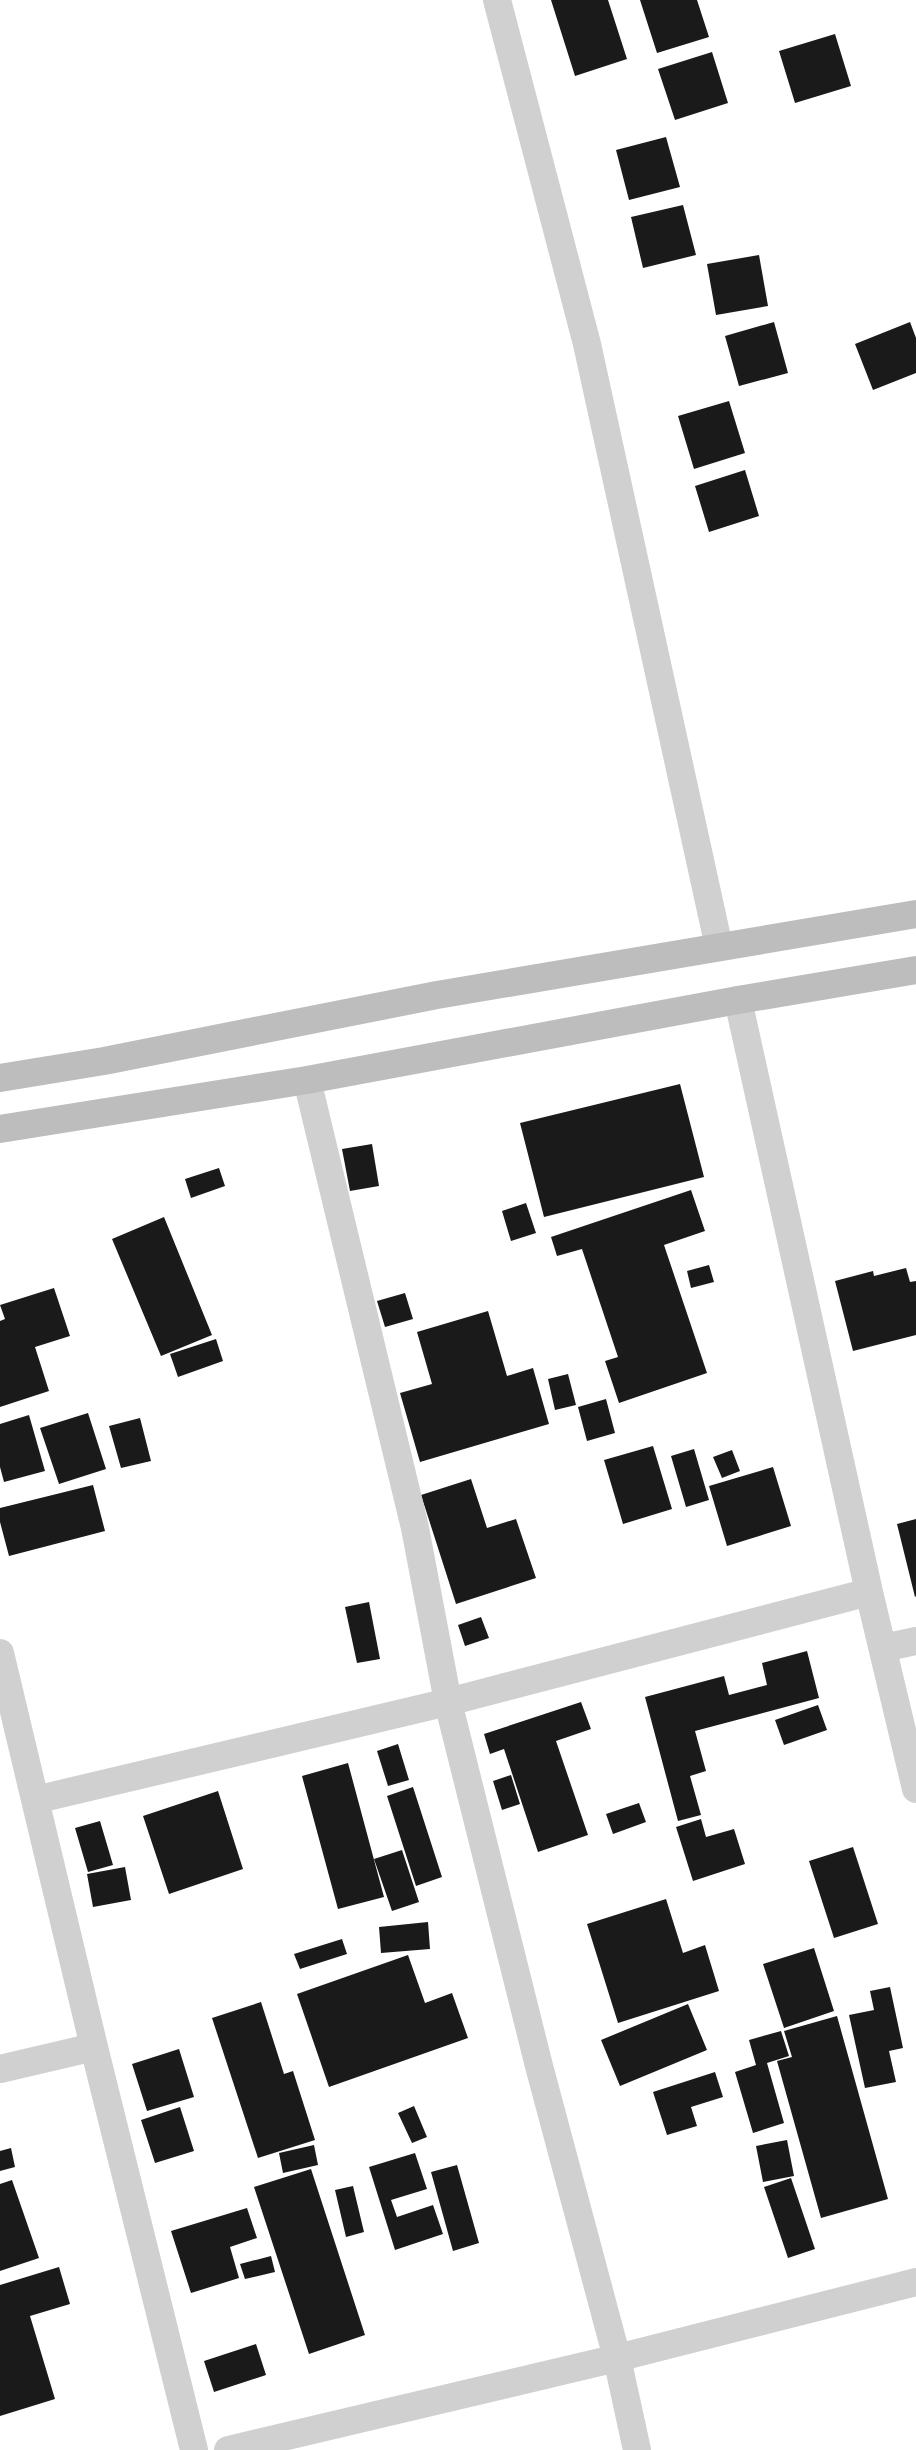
<svg xmlns="http://www.w3.org/2000/svg" width="916" height="2450" font-family="'Roboto Condensed',sans-serif">
  <style>
    .building { fill: #1a1a1a }
    .lines { fill: none; stroke-linecap: round; stroke-linejoin: round }
    .street { stroke: #d0d0d0; stroke-width: 28 }
    .secondary { stroke: #bdbdbd; stroke-width: 28 }
  </style>
  <rect width="100%" height="100%" fill="#fff"/>
  <path class="building" d="M551,0H608L627,59L575,76Z
    M640,0H697L709,37L657,53Z
    M835,34L851,86L795,103L779,51Z
    M712,52L728,103L675,120L658,69Z
    M666,137L680,187L629,200L616,150Z
    M683,205L696,255L643,268L631,217Z
    M759,255L768,306L716,315L707,264Z
    M774,322L788,373L739,386L725,336Z
    M910,322L916,338V373L873,390L855,344Z
    M729,401L745,453L694,469L678,416Z
    M745,470L759,516L709,532L695,486Z
    M680,1084L704,1177L544,1217L520,1123Z
    M372,1144L379,1186L350,1191L342,1149Z
    M219,1168L225,1186L191,1198L185,1179Z
    M691,1190L705,1231L664,1245L707,1373L619,1403L605,1361L618,1357L582,1249L557,1256L551,1237Z
    M526,1203L536,1233L511,1241L502,1211Z
    M164,1217L212,1335L161,1356L112,1239Z
    M709,1265L714,1282L691,1288L687,1271Z
    M906,1268L910,1282L916,1281V1335L853,1351L835,1281L873,1271L874,1276Z
    M54,1288L70,1336L35,1347L49,1391L0,1407V1321L5,1319L0,1305Z
    M405,1293L413,1319L385,1327L377,1301Z
    M488,1311L507,1376L533,1368L549,1424L420,1462L400,1393L432,1384L417,1332Z
    M216,1339L223,1361L178,1377L170,1354Z
    M568,1374L576,1405L555,1410L548,1379Z
    M606,1399L615,1433L587,1441L578,1407Z
    M88,1413L106,1469L59,1484L40,1428Z
    M29,1415L45,1471L4,1482L0,1467V1424Z
    M140,1418L151,1461L121,1468L109,1426Z
    M653,1446L672,1509L623,1524L604,1460Z
    M694,1449L709,1500L686,1507L671,1456Z
    M732,1450L740,1471L722,1478L713,1457Z
    M773,1467L791,1526L727,1546L709,1486Z
    M471,1479L487,1528L516,1519L536,1578L456,1604L421,1495Z
    M93,1485L105,1531L9,1556L0,1522V1508Z
    M916,1519V1596L915,1597L897,1524Z
    M369,1602L380,1659L357,1663L345,1607Z
    M481,1617L489,1638L465,1646L458,1625Z
    M807,1651L819,1698L695,1731L706,1771L690,1776L701,1815L678,1821L645,1697L724,1676L729,1695L767,1685L762,1663Z
    M581,1702L591,1729L556,1741L588,1835L538,1852L504,1749L490,1754L484,1734Z
    M818,1705L827,1730L784,1745L775,1720Z
    M398,1744L409,1780L388,1786L377,1751Z
    M348,1763L384,1897L338,1909L302,1776Z
    M511,1775L520,1804L502,1810L493,1781Z
    M413,1787L442,1877L416,1886L387,1796Z
    M218,1791L243,1869L169,1894L143,1816Z
    M639,1803L646,1822L613,1834L606,1814Z
    M701,1819L706,1837L734,1829L745,1864L693,1881L676,1827Z
    M100,1821L113,1865L88,1872L75,1828Z
    M853,1847L878,1924L834,1938L809,1861Z
    M402,1850L419,1902L392,1911L374,1859Z
    M125,1867L131,1900L93,1907L87,1874Z
    M666,1899L683,1953L705,1945L719,1991L618,2023L587,1924Z
    M428,1922L430,1949L381,1953L379,1927Z
    M342,1939L347,1954L300,1969L294,1954Z
    M814,1948L834,2011L784,2028L763,1964Z
    M408,1955L425,2003L452,1993L468,2038L329,2087L297,1994Z
    M890,1987L903,2048L889,2051L896,2082L865,2088L849,2015L874,2010L870,1991Z
    M261,2002L284,2074L293,2071L315,2140L258,2158L212,2018Z
    M688,2004L707,2050L620,2086L601,2040Z
    M837,2016L888,2199L821,2218L777,2061L792,2057L784,2031Z
    M781,2031L789,2056L767,2063L784,2123L753,2133L735,2072L756,2065L749,2040Z
    M179,2049L194,2097L147,2111L132,2064Z
    M715,2072L723,2097L691,2107L697,2126L667,2135L653,2092Z
    M414,2106L427,2137L412,2143L398,2113Z
    M180,2107L194,2151L155,2163L141,2120Z
    M787,2140L794,2176L763,2182L756,2146Z
    M314,2145L318,2165L283,2173L279,2153Z
    M11,2148L15,2167L0,2171V2151Z
    M415,2153L427,2189L391,2200L397,2217L433,2205L443,2234L395,2250L369,2167Z
    M457,2165L479,2243L453,2251L431,2172Z
    M311,2169L365,2335L309,2354L254,2187Z
    M791,2178L815,2249L788,2258L764,2187Z
    M12,2180L39,2258L0,2271V2184Z
    M353,2186L364,2232L346,2237L335,2190Z
    M247,2208L257,2238L230,2247L239,2278L191,2293L171,2231Z
    M271,2256L275,2272L245,2279L240,2264Z
    M59,2267L70,2304L30,2316L55,2399L0,2416V2285Z
    M256,2344L266,2375L214,2392L204,2361Z"/>
  <g class="lines">
    <path class="street" d="M497,0L587,344L719,947
      M738,1000L869,1592L916,1789
      M307,1080L415,1528L448,1702L539,2066L617,2358L637,2450
      M883,1648L916,1641
      M0,1653L94,2047L194,2450
      M35,1800L448,1702L869,1592
      M0,2069L94,2047
      M228,2450L617,2358L916,2282"/>
    <path class="secondary" d="M0,1078L104,1061L437,995L916,914
      M0,1129L307,1080L738,1000L916,970"/>
  </g>
</svg>
